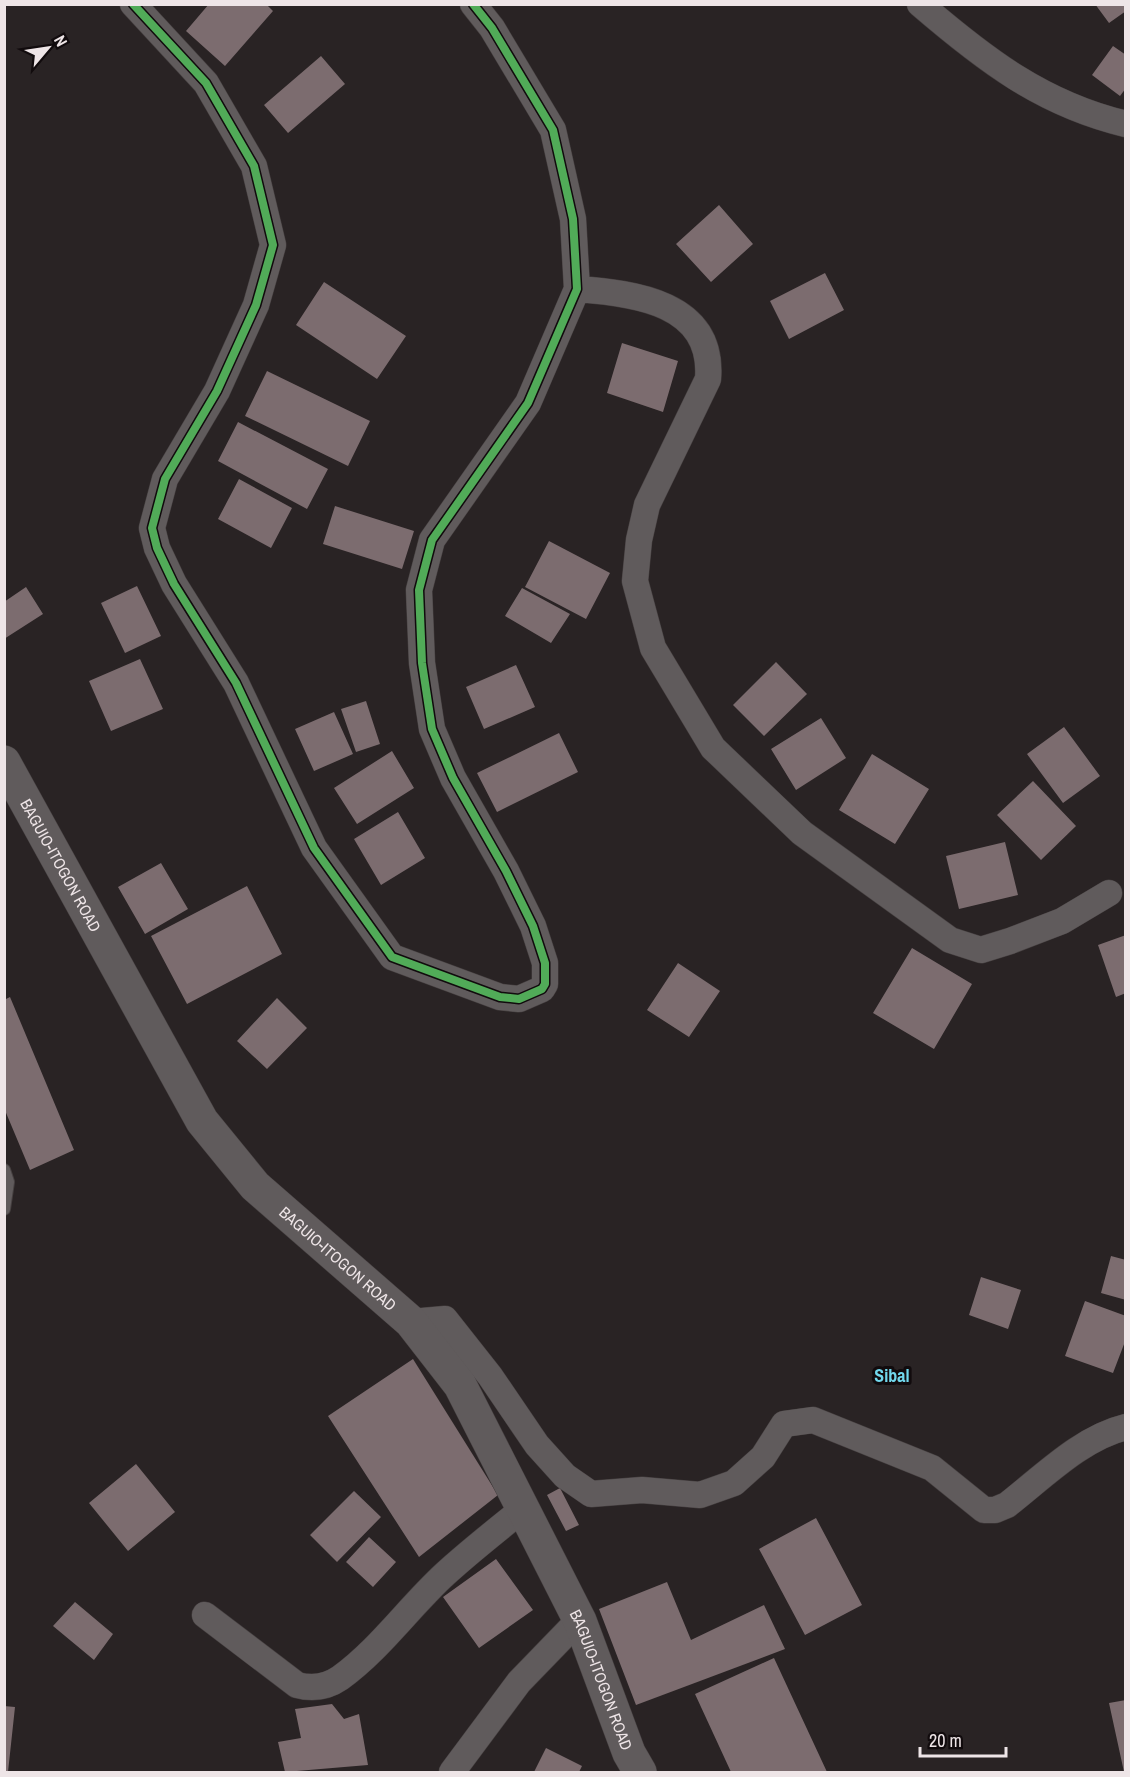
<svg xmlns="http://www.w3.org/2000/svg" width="1130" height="1777" font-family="'Archivo Narrow',sans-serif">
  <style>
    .building { fill: #7c6c6f }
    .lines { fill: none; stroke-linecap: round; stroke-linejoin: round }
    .service-casing { stroke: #464041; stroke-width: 14 }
    .minor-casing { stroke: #464041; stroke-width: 27 }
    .secondary-casing { stroke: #464041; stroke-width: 34 }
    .service { stroke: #605b5c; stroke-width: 12 }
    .minor { stroke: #605b5c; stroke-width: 26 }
    .secondary { stroke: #605b5c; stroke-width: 33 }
    .cycleway-casing { stroke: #110b0d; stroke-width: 11 }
    .cycleway { stroke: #51ab58; stroke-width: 8 }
    .labels { text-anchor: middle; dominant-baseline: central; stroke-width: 6; stroke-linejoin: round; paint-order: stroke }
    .street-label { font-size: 16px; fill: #eee5e7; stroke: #110b0d }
    .neighbourhood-label { font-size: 18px; font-weight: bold; fill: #71d8ed; stroke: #110b0d }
  </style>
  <rect width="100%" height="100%" fill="#292324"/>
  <path class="building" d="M209,4H266L273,11L225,66L186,31Z
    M1095,4H1126V11L1109,23Z
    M1113,46L1126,55V88L1120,96L1092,75Z
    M321,56L345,84L288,133L264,105Z
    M719,205L753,244L711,282L676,244Z
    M825,273L844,310L789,339L770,301Z
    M324,282L406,336L377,379L296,325Z
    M622,343L678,361L663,412L607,393Z
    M267,371L370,421L348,466L245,416Z
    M238,422L328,469L307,509L218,461Z
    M239,479L292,508L271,548L218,519Z
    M335,506L414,531L402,569L323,544Z
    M549,541L610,573L586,619L525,587Z
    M137,586L161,636L125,653L101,603Z
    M26,587L43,614L4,639V602Z
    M522,588L570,614L551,643L505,616Z
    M140,659L163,709L111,731L89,681Z
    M776,662L807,694L764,736L733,705Z
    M516,665L535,707L484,729L466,687Z
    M366,701L380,744L356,752L341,709Z
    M334,712L353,754L314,771L295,729Z
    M821,718L846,758L796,790L771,749Z
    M1064,727L1100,776L1063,803L1027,754Z
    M559,733L578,772L497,812L477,773Z
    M392,751L414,788L357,824L334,788Z
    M872,754L929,789L895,844L839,810Z
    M1033,781L1076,826L1041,860L997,815Z
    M398,812L425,858L381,885L354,839Z
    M1005,842L1018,895L959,909L946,856Z
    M161,863L188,909L145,934L118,887Z
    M247,886L282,954L187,1004L151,936Z
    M1126,935V993L1116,997L1098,945Z
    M912,948L972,984L934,1049L873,1013Z
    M678,963L720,991L689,1037L647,1010Z
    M10,997L74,1150L30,1170L4,1108V1000Z
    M277,998L307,1028L267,1069L237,1041Z
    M1111,1256L1126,1260V1300L1101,1293Z
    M981,1277L1021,1290L1008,1329L969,1315Z
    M1085,1301L1126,1316V1339L1113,1373L1065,1356Z
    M413,1359L498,1495L419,1557L328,1416Z
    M136,1464L175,1512L128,1551L89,1503Z
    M560,1488L579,1525L566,1531L547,1495Z
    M354,1491L381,1517L337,1562L310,1535Z
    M816,1518L862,1605L805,1635L759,1549Z
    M369,1537L396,1562L373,1587L346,1562Z
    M496,1559L533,1610L479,1648L443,1597Z
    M667,1582L691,1640L764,1605L785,1649L636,1705L599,1609Z
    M75,1602L113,1634L94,1660L53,1626Z
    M774,1658L827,1772H731L695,1694Z
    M1126,1700V1772H1124L1109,1703Z
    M332,1704L344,1719L359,1714L368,1765L285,1772L278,1742L301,1738L295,1709Z
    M4,1706L15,1707L8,1772H4Z
    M546,1748L582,1766L579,1772H534Z"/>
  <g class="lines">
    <defs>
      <path id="service" d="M4,1170L8,1182L4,1209"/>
      <path id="minor" d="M133,4L206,83L254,166L273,245L256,305L217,391L165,479L152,528L157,548L174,584L236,683L314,848L392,957L500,997L519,999L542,989L545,984V963L533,926L506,871L453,778L432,729L422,663L419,590L432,540L528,403L577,289L573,219L553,130L492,28L473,4
        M920,4C984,59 1042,104 1126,124
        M577,289C635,293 714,303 708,379L647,505L639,540L635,581L653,648L713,748L802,833L950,940L981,950L1010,941L1062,921L1109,893
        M411,1322L445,1319L490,1376L537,1445L565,1476L591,1494L642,1490L700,1495L734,1483L763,1457L784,1424L813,1420L932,1468L984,1510H995L1007,1505C1043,1477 1081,1438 1126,1427
        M205,1615L297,1685C312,1689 327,1687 340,1678C380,1649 409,1607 445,1574C470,1551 497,1530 523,1509
        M452,1772L519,1682L579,1620"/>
      <g id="secondary">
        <path id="s1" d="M4,762L202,1121L255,1186L411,1322L460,1385L580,1621L629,1753L640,1772"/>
      </g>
    </defs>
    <use href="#service" class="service-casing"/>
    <use href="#minor" class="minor-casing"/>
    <use href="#secondary" class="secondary-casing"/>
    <use href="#service" class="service"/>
    <use href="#minor" class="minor"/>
    <use href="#secondary" class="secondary"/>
    <defs>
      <path id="cycleway" d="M133,4L206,83L254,166L273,245L256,305L217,391L165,479L152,528L157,548L174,584L236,683L314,848L392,957L500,997L519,999L542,989L545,984V963L533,926L506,871L453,778L432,729L422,663L419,590L432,540L528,403L577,289L573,219L553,130L492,28L473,4"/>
    </defs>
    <use href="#cycleway" class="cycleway-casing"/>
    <use href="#cycleway" class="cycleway"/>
  </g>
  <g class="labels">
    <g class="street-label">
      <text stroke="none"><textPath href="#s1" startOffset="118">BAGUIO-ITOGON ROAD</textPath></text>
      <text stroke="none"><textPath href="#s1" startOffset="604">BAGUIO-ITOGON ROAD</textPath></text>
      <text stroke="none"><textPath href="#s1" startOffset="1108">BAGUIO-ITOGON ROAD</textPath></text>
    </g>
    <g class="neighbourhood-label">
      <text x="892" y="1375">Sibal</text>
    </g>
  </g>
  <rect width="1130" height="1777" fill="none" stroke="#eee5e7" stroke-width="12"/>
  <g transform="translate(48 48) rotate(61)" stroke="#110b0d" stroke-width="4.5" paint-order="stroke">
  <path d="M0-4.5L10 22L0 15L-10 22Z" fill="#eee5e7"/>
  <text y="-9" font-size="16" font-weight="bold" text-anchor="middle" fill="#eee5e7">N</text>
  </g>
  <path d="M920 1747v9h86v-9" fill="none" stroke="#eee5e7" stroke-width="3"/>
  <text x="929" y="1747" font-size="18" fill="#eee5e7" stroke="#110b0d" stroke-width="4.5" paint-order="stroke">20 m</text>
</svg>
